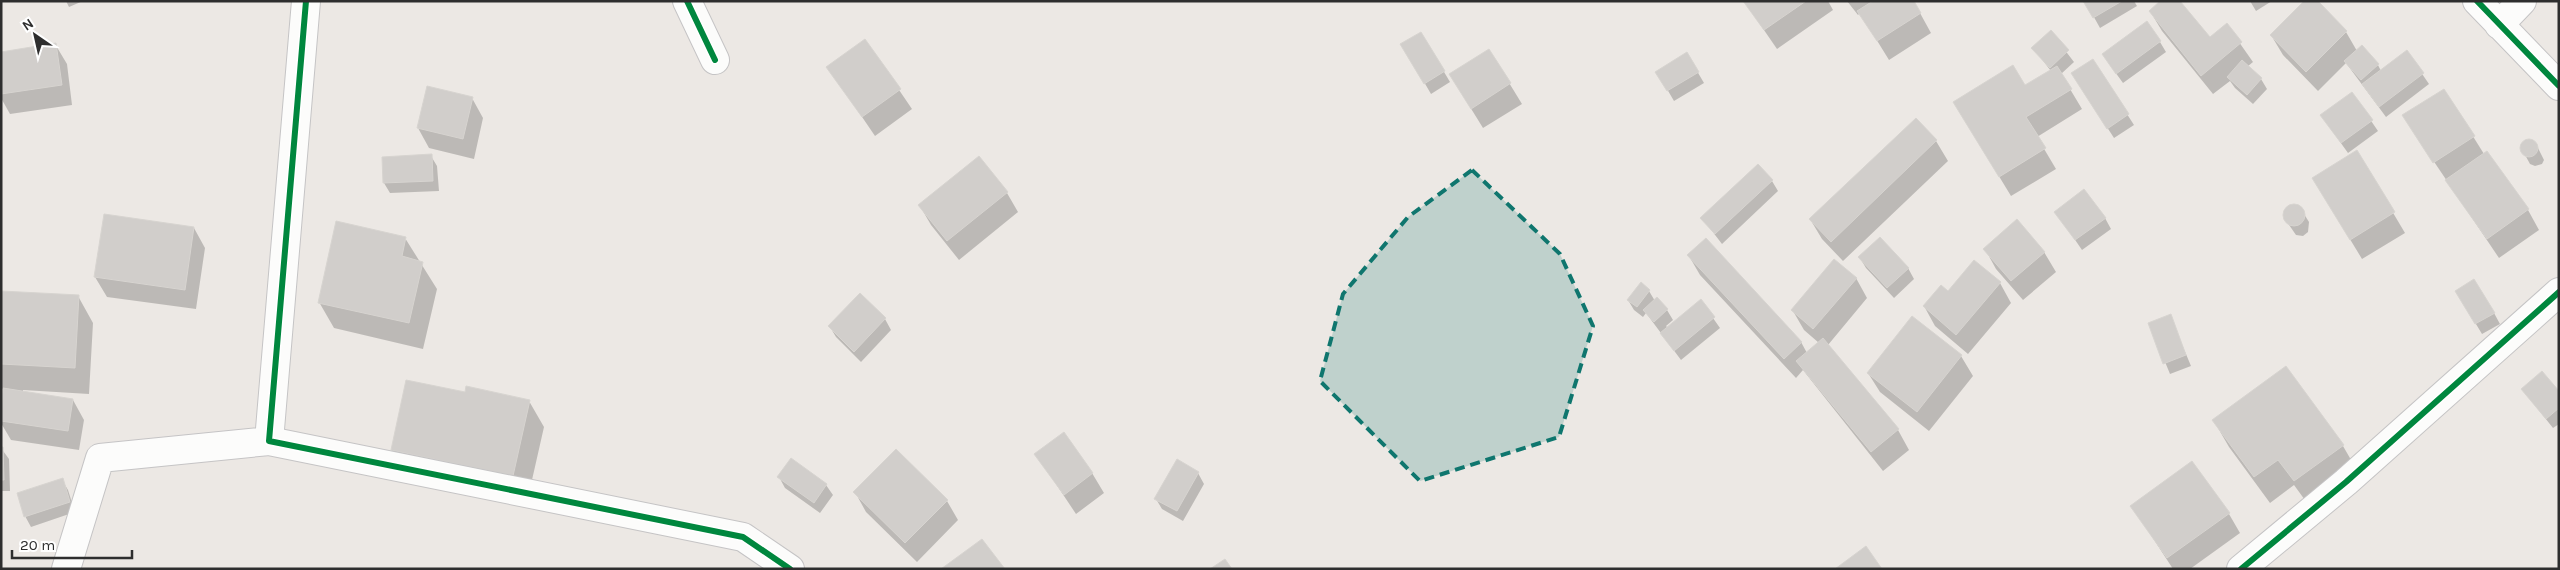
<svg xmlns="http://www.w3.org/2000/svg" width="2560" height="570" font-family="Karla,sans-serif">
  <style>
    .shadow { fill: #0003 }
    .building { fill: #d1cecb; stroke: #d7d4d0 }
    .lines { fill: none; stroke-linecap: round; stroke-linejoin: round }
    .street-casing { stroke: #c5c4c5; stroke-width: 30 }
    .street { stroke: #fcfcfb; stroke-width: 28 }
    .cycleway-casing { stroke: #fff; stroke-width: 9 }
    .cycleway { stroke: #00873e; stroke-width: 6 }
    .marked { fill: #0f766e; fill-opacity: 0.2; stroke: #0f766e; stroke-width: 4; stroke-dasharray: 10 6; stroke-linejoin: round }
  </style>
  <rect width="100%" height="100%" fill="#ece8e4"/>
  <path class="shadow" d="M66,1H83L69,7Z
    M1744,1H1828L1833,10L1777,49Z
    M1847,1H1874L1920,13L1931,33L1889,60L1860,13L1858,15Z
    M2085,1H2134L2137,6L2100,28Z
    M2250,1H2272L2256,11Z
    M2316,1L2346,32L2357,51L2378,65L2381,71L2407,52L2429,84L2386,117L2346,63L2318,91L2283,55L2271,35Z
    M2150,11L2209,39L2227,25L2253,62L2247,67L2261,79L2267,89L2253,104L2235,88L2230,81L2213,94L2162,31Z
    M2051,32L2074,62L2061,74L2082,109L2037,137L2056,169L2011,196L1966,122L2051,71L2033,48Z
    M1421,33L1450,82L1431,94L1402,44Z
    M865,40L912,109L875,136L828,67Z
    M2160,42L2166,52L2123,83L2110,65Z
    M55,44L67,64L72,105L10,114L1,98V53Z
    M1489,50L1522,104L1483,128L1462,94Z
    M1687,54L1704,83L1674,101L1657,72Z
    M2093,61L2134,125L2114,138L2079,84Z
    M2444,90L2484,154L2528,210L2539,230L2499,258L2416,135Z
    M2352,93L2378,131L2348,153L2328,125Z
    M472,98L483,118L474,159L429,148L418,128Z
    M1916,120L1936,141L1948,161L1843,261L1822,239L1810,219Z
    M2530,140L2536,144L2544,160L2542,164L2535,166L2530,164L2524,153V143Z
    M2357,152L2405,233L2362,259L2325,198Z
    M431,156L437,166L439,191L390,193L384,183L383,158Z
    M1772,181L1778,191L1722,244L1702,218Z
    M1007,193L1018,212L959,260L931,225L920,206Z
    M2289,206H2299L2309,222L2308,232L2303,236L2296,235L2285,219V210Z
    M2056,212L2105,218L2111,229L2082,250Z
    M194,228L205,248L196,309L107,297L95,277Z
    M405,238L437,289L423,349L334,328L319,302Z
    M1985,249L2044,252L2056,272L2023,300L1996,269Z
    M1689,256L1801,342L1807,353L1819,343L1804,330L1793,311L1856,278L1867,298L1828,345L1898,430L1909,450L1883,471L1803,370L1796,378L1700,275Z
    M1860,258L1908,268L1914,279L1894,298L1866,268Z
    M2000,283L2011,303L1968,354L1935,326L1924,306Z
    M1649,291L1655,301L1667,310L1673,320L1666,326L1668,328L1701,301L1720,328L1681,360L1646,313L1643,317L1634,310L1628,300Z
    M2456,291L2494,313L2500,324L2482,334Z
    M1,292L78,296L93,323L89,394L23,390V392L73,400L84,420L79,450L11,440L1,423L4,389H1Z
    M860,295L885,319L891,330L861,362L836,337L830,327Z
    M2170,316L2191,366L2170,374L2149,323Z
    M1912,318L1961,356L1973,376L1929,431L1880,392L1868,373Z
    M2286,368L2343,446L2358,472L2310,507L2294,485L2270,503L2229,447L2214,421Z
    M2522,389L2559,393V424L2553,428Z
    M466,394L529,401L544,427L527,502L407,476L392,450Z
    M1,448L9,459L10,491H1Z
    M1036,454L1092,473L1104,493L1076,514Z
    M1198,473L1204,484L1183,521L1162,509L1156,499Z
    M779,477L826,485L833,495L820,513L785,488Z
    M62,480L68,490L75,512L31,527L25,516Z
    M855,492L947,501L958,520L917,562L866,512Z
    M2132,506L2229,514L2240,533L2190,569H2173Z"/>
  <path class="building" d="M1743,1H1806L1764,30Z
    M1873,1H1914L1921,13L1877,41L1857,11Z
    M2083,1H2122L2093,18Z
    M2160,1H2180L2210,37L2227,23L2242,42L2201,76L2149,11Z
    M2304,1H2318L2347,31L2306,72L2270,35Z
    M2147,21L2161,41L2116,74L2102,54Z
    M2051,30L2069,50L2050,68L2031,48Z
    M1421,32L1445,71L1424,84L1400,44Z
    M865,39L901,89L862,117L826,67Z
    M56,43L62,85L1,94V52Z
    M2362,45L2379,64L2361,80L2344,61Z
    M1489,49L1511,83L1471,109L1449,74Z
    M2407,50L2424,73L2379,107L2362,84Z
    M1687,52L1699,72L1667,91L1655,72Z
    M2093,59L2129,114L2107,129L2071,73Z
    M2242,60L2262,78L2247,95L2227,77Z
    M2013,65L2025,85L2057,66L2072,89L2026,117L2046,148L1999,177L1953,102Z
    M427,86L473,97L463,139L417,128Z
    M2444,89L2475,136L2433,163L2402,115Z
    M2352,92L2373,120L2341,143L2320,115Z
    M1916,118L1937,140L1831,242L1809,219Z
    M2520 148a9 9 0 1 1 18 0a9 9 0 1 1-18 0Z
    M2357,150L2395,212L2350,240L2312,178Z
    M2487,151L2529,209L2487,239L2445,180Z
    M432,154L433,181L383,183L382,157Z
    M979,156L1008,192L947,241L918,205Z
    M1758,164L1773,180L1715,234L1700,218Z
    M2084,189L2106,218L2075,240L2054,212Z
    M2283 215a11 11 0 1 1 22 0a11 11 0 1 1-22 0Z
    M104,214L194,227L185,290L94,277Z
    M2017,219L2045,252L2011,281L1983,249Z
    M336,221L406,237L402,256L423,262L409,323L318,303Z
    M1880,237L1909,268L1887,288L1858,257Z
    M1706,238L1802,342L1784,359L1687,255Z
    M1834,259L1857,278L1813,329L1791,310Z
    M1974,260L2001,282L1956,335L1923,306L1941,285L1948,291Z
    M2474,279L2495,313L2475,324L2455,291Z
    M1641,282L1650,290L1637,307L1627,300Z
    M1,291L79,295L75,368L1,364Z
    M860,293L886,318L854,352L828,326Z
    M1657,297L1668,309L1654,322L1643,310Z
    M1701,299L1715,317L1674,351L1660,333Z
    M2171,314L2186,355L2163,364L2148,323Z
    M1912,316L1962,355L1917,412L1867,373Z
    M1823,338L1899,429L1871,452L1796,361Z
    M2286,366L2344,445L2294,481L2278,460L2254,477L2212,420Z
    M2542,371L2559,391V408L2546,419L2521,389Z
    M406,380L465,392L466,386L530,400L513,476L391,450Z
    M3,388L73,399L68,431L1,421Z
    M1064,432L1093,473L1064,495L1034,454Z
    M1,447H3L4,480H1Z
    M896,449L948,500L905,543L853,492Z
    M791,458L827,484L814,503L777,477Z
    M1177,459L1199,472L1177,511L1154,499Z
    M2192,461L2230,513L2167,558L2130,506Z
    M63,478L70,502L24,517L17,493Z
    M982,539L1005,569H941Z
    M1866,546L1882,569H1835Z
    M1225,559L1232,569H1210Z"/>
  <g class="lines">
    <defs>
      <path id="street" d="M306,1L269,441L743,537L790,569
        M687,1L715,60
        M2477,1L2559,86
        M2499,25L2522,1
        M66,569L100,458L269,441
        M2241,569L2346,482L2559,292"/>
    </defs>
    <use href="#street" class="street-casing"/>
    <use href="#street" class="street"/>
    <defs>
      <path id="cycleway" d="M306,1L269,441L743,537L790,569
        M687,1L715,60
        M2477,1L2559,86
        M2241,569L2346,482L2559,292"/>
    </defs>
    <use href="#cycleway" class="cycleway-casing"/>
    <use href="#cycleway" class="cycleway"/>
  </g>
  <path class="marked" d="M1472,170L1560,254L1593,326L1559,437L1420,481L1320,381L1343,294L1408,217Z"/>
  <rect width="2560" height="570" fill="none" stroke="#2e2e2e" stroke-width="5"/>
  <g transform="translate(35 35) rotate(326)" stroke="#ffffff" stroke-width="4" paint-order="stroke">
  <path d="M0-4L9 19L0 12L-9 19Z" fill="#2e2e2e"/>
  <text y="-8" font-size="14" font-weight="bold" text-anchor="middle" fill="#2e2e2e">N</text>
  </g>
  <path d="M12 550v8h120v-8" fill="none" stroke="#2e2e2e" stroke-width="2.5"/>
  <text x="20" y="550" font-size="15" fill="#2e2e2e" stroke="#ffffff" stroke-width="4" paint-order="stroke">20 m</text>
</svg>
